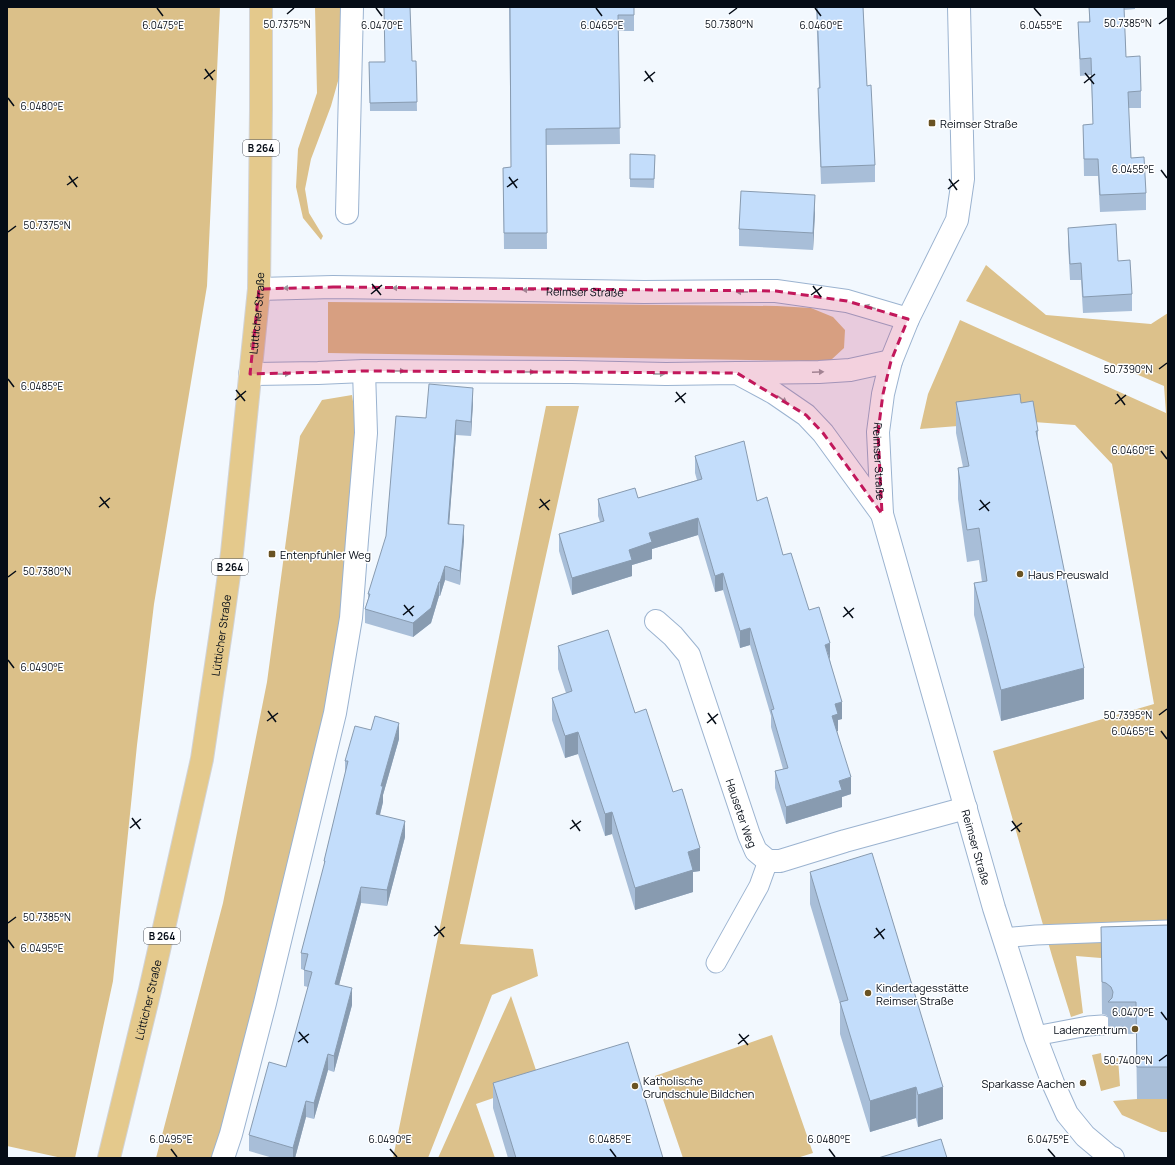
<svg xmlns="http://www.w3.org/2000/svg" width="1175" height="1165" font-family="Manrope,sans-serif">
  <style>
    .green { fill: #dcc18b }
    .forest { fill: #dbc089 }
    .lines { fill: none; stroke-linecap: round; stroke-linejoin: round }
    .service-casing { stroke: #9bb3d0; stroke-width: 21 }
    .minor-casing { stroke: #9bb3d0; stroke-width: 24 }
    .primary-casing { stroke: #d2d3d5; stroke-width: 24 }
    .service { stroke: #fff; stroke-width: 19 }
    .minor { stroke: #fff; stroke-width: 22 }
    .primary { stroke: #e4c98c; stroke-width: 22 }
    .wall { fill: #a8bed8 }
    .shaded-wall { fill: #889bb0 }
    .building { fill: #c3ddfb; stroke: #889bb0 }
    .oneway { fill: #9b9ea2 }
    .marked { fill: #c2185b; fill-opacity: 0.2; stroke: #c2185b; stroke-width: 3; stroke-dasharray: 8 5; stroke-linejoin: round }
    .ticks { fill: none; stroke: #050c16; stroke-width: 1.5 }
    .poi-dot { fill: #6a5323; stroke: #fff; stroke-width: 1.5 }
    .labels { text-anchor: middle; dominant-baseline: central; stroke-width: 3; stroke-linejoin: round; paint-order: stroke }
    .shield { fill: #fff; stroke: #50555c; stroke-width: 1 }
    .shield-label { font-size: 10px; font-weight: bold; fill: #050c16 }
    .poi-label { font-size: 11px; fill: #050c16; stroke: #fff; text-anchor: start }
    .street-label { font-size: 11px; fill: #050c16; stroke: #fff }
    .ticks-label { font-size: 10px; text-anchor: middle; fill: #050c16; stroke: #fff; stroke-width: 3; stroke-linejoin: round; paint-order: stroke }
  </style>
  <rect width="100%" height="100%" fill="#f2f8fe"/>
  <path class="green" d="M315,7H343L342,67L331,106L311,159L305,189L309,213L323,236L321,240L303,218L296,187L298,149L317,93Z
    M986,265L1046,315L1151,324L1168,313V956L1101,958L1076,956L1083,1013L1071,1017L1052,956L993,751L1154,704L1112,464L1075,425L1020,421L920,429L928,394L960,320L1166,413L1164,386L966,301Z
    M328,302L777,306L811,308L833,317L845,330L844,348L831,360L808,361L328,353Z
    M352,395L358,434L351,539L327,712L215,1158H156L223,903L267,682L300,436L322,400Z
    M546,406H579L460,944L533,949L538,976L492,995L428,1158H393Z
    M511,996L540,1082L476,1104L495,1158H438Z
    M772,1035L813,1153L797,1158H683L655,1076Z
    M1101,1053L1102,1063L1118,1058L1120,1086L1101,1091L1092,1055Z
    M1137,1099H1168V1132H1161L1122,1115L1113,1101Z"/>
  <path class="forest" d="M7,7H220L207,286L154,604L137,745L113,981L75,1158H62L7,1146Z"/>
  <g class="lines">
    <defs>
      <path id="service" d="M1003,938L1036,935L1168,930
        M716,963L759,886L768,861
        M1035,1036L1088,1026L1102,1025"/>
      <g id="minor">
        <path id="s1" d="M959,7L963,179L957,220L908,319L891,361L883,394L878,432L882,514L994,908L1035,1036L1053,1083L1067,1114L1085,1136L1110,1157L1113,1158"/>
        <path d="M347,213L352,7"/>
        <path id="s2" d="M259,289L333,287L644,292L776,291L847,301L908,319"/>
        <path d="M738,373L819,372L850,370L891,361"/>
        <path d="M250,374L318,373L364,371L572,372L666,374L737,373L774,393L806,415L823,433L882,514"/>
        <path id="s3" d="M656,621L673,636L689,655L749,835L756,851L768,861H780L845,841L966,808"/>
        <path d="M223,1158L231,1134L265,1003L335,713L351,618L357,540L366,433L364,371"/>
      </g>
      <g id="primary">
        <path id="s4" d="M109,1158L150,990L202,759L222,625L232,553L259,289L261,109V7"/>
      </g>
    </defs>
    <use href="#service" class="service-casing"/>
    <use href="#minor" class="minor-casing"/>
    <use href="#primary" class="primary-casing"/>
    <use href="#service" class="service"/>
    <use href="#minor" class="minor"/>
    <use href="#primary" class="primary"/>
  </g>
  <path class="wall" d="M509,7H634V31H618L620,144L546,145L547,249H504L503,168L511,167Z
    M816,7H863L867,86L875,165V182L821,184L818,105V88H819Z
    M1089,7H1135V9L1124,10L1126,57L1141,91V108H1128L1131,158L1146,193V210L1100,212L1098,176H1084L1083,125L1093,124L1091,75L1080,76L1078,22H1089Z
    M416,61L417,111H370L369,62Z
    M655,155L654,188L630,187V179Z
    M815,212L813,250L739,246V229Z
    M1068,228L1118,261L1132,294V311L1083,313L1081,280H1070L1068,244Z
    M473,402L471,436L456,435L449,524L464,540L460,585L445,580L440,596H439L431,623L413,637L365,623V609L368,599V594L426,418Z
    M956,402L1021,403L1038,431V440L1084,699L1001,721L974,615V583L982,582L979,560L967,562L958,499V468L963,467L956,433Z
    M695,456L757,501L783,555L809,610L830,660L842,719L838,720V731H837L851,794L842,797V807L786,824L775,788V771L783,769L771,727V716L750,645L740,648L723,590L715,592L698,535L652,549V559L632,565V576L572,595L559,551V534L600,522L598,516V499L638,498L697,480L695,473Z
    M558,646L635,713L673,792L700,871L693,872V892L635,910L612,834L605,836L578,754L565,758L552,720V698L566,693L558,669Z
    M371,730L399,739L383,795V802L380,815L405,837L387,906L361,903L339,985L352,1005L334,1072L328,1070L314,1119L306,1117L295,1158H273L249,1151V1135L286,1067L308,987L304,986V970L301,969V953L324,866V861L345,774V761Z
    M810,872L943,1119L918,1127L916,1118L870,1132L840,1034V1004L810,904Z
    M1168,925V1099H1137L1136,1034H1108V1017L1106,1015L1102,1014L1101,927Z
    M493,1083L663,1158H508L493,1108Z"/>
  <path class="shaded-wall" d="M815,195V212L813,250V233Z
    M473,388V402L471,436V422Z
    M456,420V435L448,539V524Z
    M698,518V535L652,549V559L632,565V576L572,595V578L629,550L649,533Z
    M464,525V540L460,585V571Z
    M445,566V580L440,596V582Z
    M723,573V590L715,592V576Z
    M439,582V596L431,623L413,637V623Z
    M750,628V645L740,648V631Z
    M830,643V660L825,645Z
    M1084,668V699L1001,721V690Z
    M842,702V719L838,720V731L832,733V716L835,704Z
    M399,723V739L383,795V802L376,830V814L381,786Z
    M578,732V754L565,758V736Z
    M851,777V794L842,797V807L786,824V807L839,781Z
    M612,812V834L605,836V814Z
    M405,821V837L387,906V890Z
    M700,848V871L693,872V892L635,910V888L688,852Z
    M361,887V903L335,1000V984Z
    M352,988V1005L334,1072V1056Z
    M328,1054V1070L314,1119V1103Z
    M916,1087V1118L870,1132V1101Z
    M943,1087V1119L918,1127V1095Z
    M306,1101V1117L295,1158H293V1148Z"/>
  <path class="building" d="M384,7H410L412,61H416L417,102L370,103L369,62H385Z
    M510,7H634V15H618L620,128L546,129L547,233H504L503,168L511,167Z
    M817,7H863L867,86L871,85L875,165L821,167L818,88H820Z
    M1089,7H1124L1126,57L1140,56L1141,91L1128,92L1131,158L1144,157L1146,193L1100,195L1098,159H1084L1083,125L1093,124L1091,58L1080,59L1078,22H1090Z
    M630,154L655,155L654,179H630Z
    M741,191L815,195L813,233L739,229Z
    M1116,224L1118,261L1130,260L1132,294L1083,297L1081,263L1070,264L1068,228Z
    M429,384L473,388L471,422L456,420L448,524L464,525L460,571L445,566L440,582H439L431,608L413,623L365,609L370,594H368L386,536L396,416L426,418Z
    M1020,394L1021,403L1033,401L1038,431H1036L1084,668L1001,690L974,583L987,581L979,528L967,530L958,468L969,466L956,402Z
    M744,441L757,501L767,497L783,555L791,553L809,610L819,607L830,643L825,645L842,702L835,704L838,714L832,716L851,777L839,781L842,790L786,807L775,771L788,768L771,710L774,709L750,628L740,631L723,573L715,576L698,518L649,533L652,542L629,550L632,560L572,578L559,534L604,521L598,499L635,488L638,498L702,479L695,456Z
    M608,630L635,713L646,709L673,792L682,789L700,848L688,852L693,870L635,888L612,812L605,814L578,732L565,736L552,698L572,691L558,646Z
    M375,716L399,723L381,786H383L376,814L405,821L387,890L361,887L335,984L352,988L334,1056L328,1054L314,1103L306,1101L293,1148L249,1135L269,1062L286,1067L312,972L304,970L308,954L301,953L325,861H324L348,761H345L355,726L371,730Z
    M872,853L943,1087L918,1095L916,1087L870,1101L840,1002L848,1000L810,872Z
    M1168,925V1067H1137L1136,1002H1108L1112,998L1113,992L1111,987L1106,983L1102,982L1101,927Z
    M628,1042L663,1158H516L493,1083Z
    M941,1139L947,1158H878Z"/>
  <defs><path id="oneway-solid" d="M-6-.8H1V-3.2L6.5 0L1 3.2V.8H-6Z"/></defs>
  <g class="oneway">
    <use href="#oneway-solid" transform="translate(289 288) rotate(178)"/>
    <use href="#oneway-solid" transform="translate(398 288) rotate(-179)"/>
    <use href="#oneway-solid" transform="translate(528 290) rotate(-179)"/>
    <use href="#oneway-solid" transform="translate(742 292) rotate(180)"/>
    <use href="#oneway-solid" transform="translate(870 307) rotate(-163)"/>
    <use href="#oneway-solid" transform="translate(399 371)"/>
    <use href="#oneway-solid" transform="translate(529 372)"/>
    <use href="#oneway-solid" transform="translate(818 372) rotate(-2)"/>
    <use href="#oneway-solid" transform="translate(284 374)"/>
    <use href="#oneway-solid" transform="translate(659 374) rotate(1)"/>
    <use href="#oneway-solid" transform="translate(782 399) rotate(35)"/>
  </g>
  <path class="marked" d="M333,287L776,291L847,301L908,319L891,361L883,394L878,432L882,514L823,433L806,415L737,373L364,371L250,374L259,289Z"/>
  <path class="ticks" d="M157,8L163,16M376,8L382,16M596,8L602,16M815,8L821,16M1034,8L1041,16M287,14L294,8M729,14L737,8M1159,24L1167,18M205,69L213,80M645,71L653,82M1085,73L1094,84M204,79L215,70M644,81L655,72M1084,83L1095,74M8,98L14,106M1161,170L1167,178M69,176L77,187M509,177L517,188M949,179L957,190M67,185L78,177M507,187L518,179M948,189L959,180M8,232L16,226M372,284L381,295M813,286L821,297M371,294L382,285M811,295L822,287M1159,369L1167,363M8,379L14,387M236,390L245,401M676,392L685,403M1117,394L1125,405M235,400L246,391M675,402L686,393M1115,404L1126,395M1161,451L1167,459M100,497L109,508M540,499L549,510M980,500L989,511M99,507L110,498M539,508L550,500M979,510L990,502M8,577L16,571M404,605L413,616M844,607L853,618M403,615L414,606M843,617L854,608M8,660L14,668M268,711L276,722M708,713L716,724M1159,715L1167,709M267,721L278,713M707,723L718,714M1161,731L1167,739M132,818L140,829M572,820L580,831M1012,821L1020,832M130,828L141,819M570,829L581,821M1011,831L1022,823M8,923L16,917M435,926L444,937M876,928L884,939M434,936L445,927M874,938L885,929M8,940L14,948M1161,1012L1167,1020M299,1032L308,1043M739,1034L748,1045M298,1042L309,1034M738,1044L749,1035M1159,1061L1167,1055M171,1149L177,1157M390,1149L397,1157M610,1149L616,1157M829,1149L835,1157M1048,1149L1055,1157"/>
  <g class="poi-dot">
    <rect x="928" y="119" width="8" height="8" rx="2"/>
    <rect x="268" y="550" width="8" height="8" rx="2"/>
    <circle cx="1020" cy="574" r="4"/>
    <circle cx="868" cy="993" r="4"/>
    <circle cx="1135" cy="1029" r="4"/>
    <circle cx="1083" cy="1083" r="4"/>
    <circle cx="635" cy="1086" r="4"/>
  </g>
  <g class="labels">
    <g class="shield">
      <rect x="243" y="140" width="36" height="16" rx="3"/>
      <rect x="212" y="559" width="36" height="16" rx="3"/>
      <rect x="144" y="928" width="36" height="16" rx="3"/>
    </g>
    <g class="shield-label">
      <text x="261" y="148">B 264</text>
      <text x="230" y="567">B 264</text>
      <text x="162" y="936">B 264</text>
    </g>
    <g class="poi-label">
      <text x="940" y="123">Reimser Straße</text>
      <text x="280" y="554">Entenpfuhler Weg</text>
      <text x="1028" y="574">Haus Preuswald</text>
      <text x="876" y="987">Kindertagesstätte<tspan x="876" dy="13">Reimser Straße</tspan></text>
      <text x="1127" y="1029" text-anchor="end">Ladenzentrum</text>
      <text x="643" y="1080">Katholische<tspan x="643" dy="13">Grundschule Bildchen</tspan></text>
      <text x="1075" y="1083" text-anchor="end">Sparkasse Aachen</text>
    </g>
    <g class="street-label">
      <text stroke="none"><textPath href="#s2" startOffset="326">Reimser Straße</textPath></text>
      <text stroke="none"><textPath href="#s4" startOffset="859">Lütticher Straße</textPath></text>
      <text stroke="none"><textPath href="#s1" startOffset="471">Reimser Straße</textPath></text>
      <text stroke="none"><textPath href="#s4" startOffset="535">Lütticher Straße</textPath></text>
      <text stroke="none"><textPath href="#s3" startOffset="214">Hauseter Weg</textPath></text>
      <text stroke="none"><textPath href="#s1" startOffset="870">Reimser Straße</textPath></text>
      <text stroke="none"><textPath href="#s4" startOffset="163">Lütticher Straße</textPath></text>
    </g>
  </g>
  <g class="ticks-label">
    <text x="1128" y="27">50.7385°N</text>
    <text x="287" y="28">50.7375°N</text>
    <text x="729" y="28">50.7380°N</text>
    <text x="1041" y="29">6.0455°E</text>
    <text x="163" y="29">6.0475°E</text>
    <text x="382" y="29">6.0470°E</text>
    <text x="602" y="29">6.0465°E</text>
    <text x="821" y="29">6.0460°E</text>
    <text x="42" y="110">6.0480°E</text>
    <text x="1133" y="173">6.0455°E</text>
    <text x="47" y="229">50.7375°N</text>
    <text x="1128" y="373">50.7390°N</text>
    <text x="42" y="390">6.0485°E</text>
    <text x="1133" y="454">6.0460°E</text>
    <text x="47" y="575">50.7380°N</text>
    <text x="42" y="671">6.0490°E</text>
    <text x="1128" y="719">50.7395°N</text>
    <text x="1133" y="735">6.0465°E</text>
    <text x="47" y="921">50.7385°N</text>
    <text x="42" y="952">6.0495°E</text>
    <text x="1133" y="1016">6.0470°E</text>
    <text x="1128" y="1064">50.7400°N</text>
    <text x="171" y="1143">6.0495°E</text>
    <text x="390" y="1143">6.0490°E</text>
    <text x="610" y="1143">6.0485°E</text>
    <text x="829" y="1143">6.0480°E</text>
    <text x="1048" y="1143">6.0475°E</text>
  </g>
  <rect width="1175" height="1165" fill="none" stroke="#050c16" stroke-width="16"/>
</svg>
